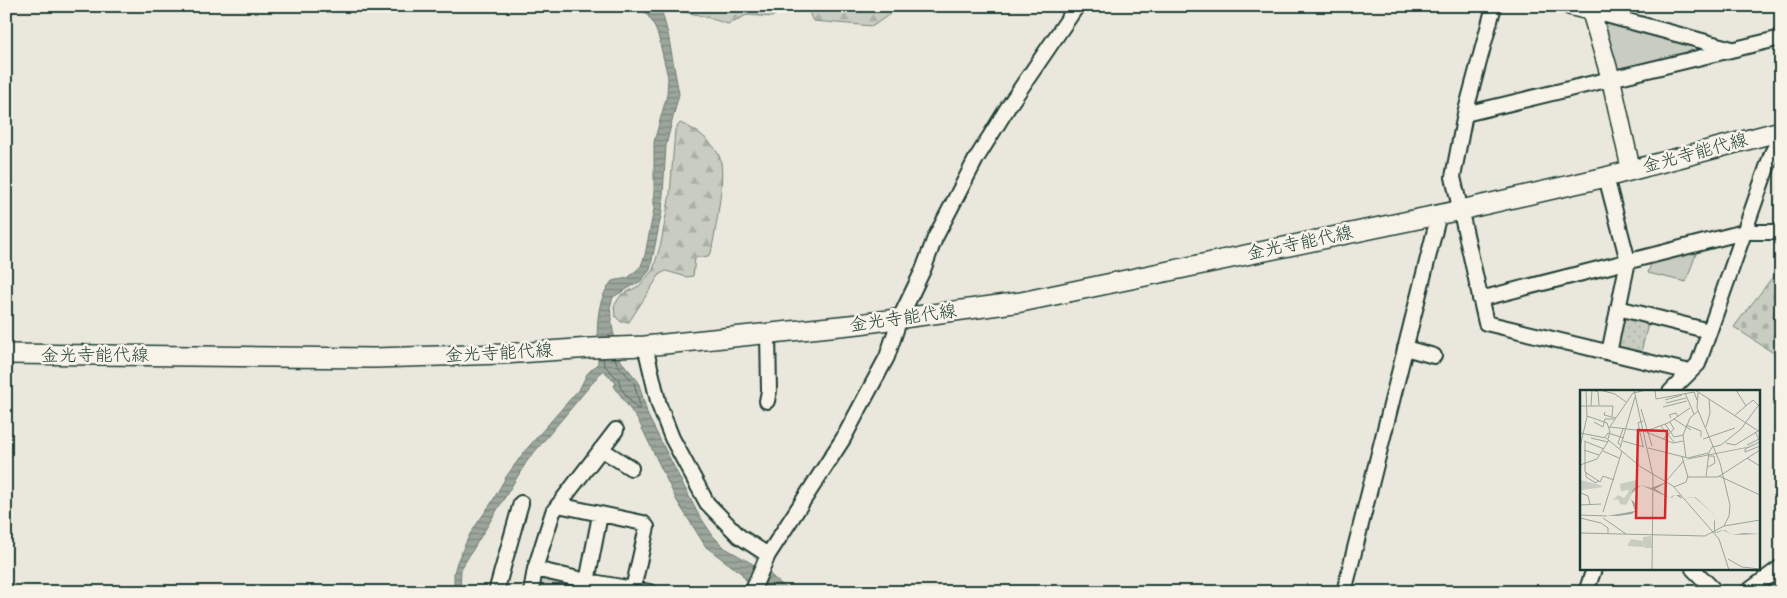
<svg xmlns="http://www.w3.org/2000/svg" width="1787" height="598" font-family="Pangolin,'Klee One',sans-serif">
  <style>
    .grass { fill: url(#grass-dots); stroke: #74847a }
    .forest { fill: url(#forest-firs); stroke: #74847a }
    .cemetery { fill: url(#cemetery-stones); stroke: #74847a }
    .park { fill: #c8ccc1; stroke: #74847a }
    .water { fill: url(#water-rules); stroke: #6a7c72 }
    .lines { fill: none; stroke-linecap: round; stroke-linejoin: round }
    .shore { stroke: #51675e; stroke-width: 1 }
    .minor-casing { stroke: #1f3d34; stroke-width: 18 }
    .tertiary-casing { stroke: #1f3d34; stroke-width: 21 }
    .secondary-casing { stroke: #1f3d34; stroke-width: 22 }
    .minor { stroke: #f7f3e8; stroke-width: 14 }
    .tertiary { stroke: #f7f3e8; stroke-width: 18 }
    .secondary { stroke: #f7f3e8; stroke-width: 19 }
    .labels { text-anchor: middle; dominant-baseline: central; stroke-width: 5; stroke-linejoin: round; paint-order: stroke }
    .street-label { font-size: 18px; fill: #1f3d34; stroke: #f7f3e8 }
    .inset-road { fill: none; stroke: #99a499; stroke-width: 1 }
    .view { fill: #d62828; fill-opacity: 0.15; stroke: #d62828; stroke-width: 2.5 }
    .inset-edge { fill: none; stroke: #1f3d34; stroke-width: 2.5 }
  </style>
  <defs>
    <pattern id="grass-dots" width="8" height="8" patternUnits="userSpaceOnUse" patternTransform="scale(1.25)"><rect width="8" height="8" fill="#c8ccc1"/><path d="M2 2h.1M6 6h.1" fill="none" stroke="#abb0a6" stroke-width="1.8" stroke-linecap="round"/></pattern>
    <pattern id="forest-firs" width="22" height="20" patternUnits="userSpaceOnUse" patternTransform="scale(1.25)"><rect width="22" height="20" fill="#c8ccc1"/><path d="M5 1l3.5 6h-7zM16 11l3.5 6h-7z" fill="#abb0a6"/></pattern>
    <pattern id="cemetery-stones" width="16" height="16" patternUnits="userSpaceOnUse" patternTransform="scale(1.25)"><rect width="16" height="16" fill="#c8ccc1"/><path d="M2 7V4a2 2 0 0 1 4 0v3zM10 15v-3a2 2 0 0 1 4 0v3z" fill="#abb0a6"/></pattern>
    <pattern id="water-rules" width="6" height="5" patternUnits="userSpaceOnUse" patternTransform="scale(1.25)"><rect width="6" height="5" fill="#9ca69c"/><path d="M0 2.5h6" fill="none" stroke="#7f8880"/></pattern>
  </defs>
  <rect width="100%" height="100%" fill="#eae8dd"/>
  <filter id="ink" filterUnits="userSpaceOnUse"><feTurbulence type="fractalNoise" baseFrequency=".02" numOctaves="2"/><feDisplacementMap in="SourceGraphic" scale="10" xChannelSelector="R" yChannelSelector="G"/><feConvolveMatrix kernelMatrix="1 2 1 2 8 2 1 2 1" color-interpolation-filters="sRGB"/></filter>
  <g filter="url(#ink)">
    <path class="grass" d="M1628,315L1649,320L1640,356L1617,350L1614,344L1621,319Z"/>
    <path class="forest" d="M676,6H779V11L772,17L747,15L728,24L699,15L679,11Z
      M811,6H901L873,26L813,21L810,15Z
      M680,123C696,129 714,142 720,158C726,177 715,232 711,253L708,256L695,258L693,276L687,277L666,271L660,274L629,322H621L615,316L614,306L621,295L639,286L653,270L661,243L670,194L675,130Z"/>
    <path class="cemetery" d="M1774,275H1777C1783,288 1778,299 1774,312L1781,314V358L1734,327C1747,309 1761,293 1774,275Z"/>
    <path class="park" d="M1603,21L1702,46L1698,52L1616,69Z
      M1697,251L1686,282L1648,273L1651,263Z
      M546,576L580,583L582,592H535L536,581Z"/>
    <path class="water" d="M641,6H659L662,12L668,34L679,94L666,145L662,211L650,270L641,281L613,297L610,307L613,331L621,361L638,381L648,416L697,512L713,536L725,548L770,574L775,579L791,592H765L748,583L741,573L706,547L677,501L639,422L614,386L616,383L603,370L527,461L461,569L460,592H454V573L457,562L470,534L492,502L506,477L524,452L580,388L587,374L598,363C598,335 593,304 612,281L628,278L641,266L645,255L654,209V142L667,95L668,77L658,35L653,23Z"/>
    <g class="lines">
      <path class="shore" d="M603,358L604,365L619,380L620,387L636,408L639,409L640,406L634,383L617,364L615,358"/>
      <defs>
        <path id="minor" d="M1494,6L1465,114L1453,177L1486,323L1690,372
          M1592,6L1591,11L1732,49
          M1465,114L1781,38
          M1606,177L1628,261L1609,353
          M1480,299L1744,232H1781
          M1618,308L1709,331
          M645,346L659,405L672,438L707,503L739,536L768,555
          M1405,348L1434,356
          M1670,392L1698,364L1772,153L1781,136
          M767,401L769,391L768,333
          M601,449L631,468
          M558,505L643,523L647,527L633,589
          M535,569L587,581L650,592
          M1693,569L1716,592
          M496,592L521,503
          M531,592L535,569L553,512L616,430
          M585,592L600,515
          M752,592L768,555L843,439L887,357L900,318L923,270L935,238L976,159L1010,104L1077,6
          M1344,592L1439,214
          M1586,592L1594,569
          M1747,592L1781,567"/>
        <path id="tertiary" d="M1571,6L1591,11L1611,79L1631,170"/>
        <path id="secondary" d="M6,354L374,358L503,354L591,348L645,346L859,324L1021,302L1461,210L1606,177L1781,131"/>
      </defs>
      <use href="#minor" class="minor-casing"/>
      <use href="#tertiary" class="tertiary-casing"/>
      <use href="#secondary" class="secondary-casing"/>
      <use href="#minor" class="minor"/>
      <use href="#tertiary" class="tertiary"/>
      <use href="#secondary" class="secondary"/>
    </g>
  </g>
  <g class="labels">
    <g class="street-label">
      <text transform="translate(1695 153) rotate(-15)">金光寺能代線</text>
      <text transform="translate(1300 243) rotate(-12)">金光寺能代線</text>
      <text transform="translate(903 318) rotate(-8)">金光寺能代線</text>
      <text transform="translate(499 353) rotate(-3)">金光寺能代線</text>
      <text x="95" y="355">金光寺能代線</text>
    </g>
  </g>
  <g transform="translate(1580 390)">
    <rect width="180" height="180" fill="#eae8dd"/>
    <path d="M0,90L20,95L23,97L2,100L1,102Z" fill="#c8ccc1"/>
    <path d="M56,90L57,95L46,115L40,114L38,109L33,110L38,105L44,108L48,103L49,100L41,101L40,94Z" fill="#c8ccc1"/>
    <path d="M71,146L72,158H65L64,154V157L47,156L51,149L63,151V147Z" fill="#c8ccc1"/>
    <path d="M180,50L166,58L105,70L84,94L75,99L90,108H91L92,106L95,105H100L102,109L112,107H115L133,123L134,125V129L135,132V141L136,143L137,142L142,140H145L146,141L152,145L164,143L180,144L152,145L143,140L137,143H135L134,141V124L114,107L102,109L96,105L93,106L92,108H90L61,95L51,104V109L56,114L57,118V120L56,121L52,124L38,126H27L55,121L51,109V104L54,98L61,95L71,98L84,93L103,71L110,68L167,57Z" fill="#9ca69c"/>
    <path class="inset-road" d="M13,0L18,2L19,15M20,0L35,4L46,12M54,0L73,86L72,180M75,0L76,9L114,2L117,10M115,0L180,42M156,0L166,16M105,3L114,24M85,10L102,5M86,13L106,8M0,16H33L32,26M11,16L12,0M83,17L107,11M61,19L72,56M25,22L24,25L36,28M7,26L27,33L30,42L28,49M154,26L173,10L178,15M91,28L89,25L96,23L98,27M94,29L111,40M63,31L58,33L63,56M14,32L23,37L25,29H34M85,34L94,47L103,45M106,35L121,41V47M81,36L94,52M30,37L64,41L93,53L103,51M126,37L130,23L129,9M29,38L53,3L67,0M69,40L88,33L110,18M0,43L26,48L61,77L93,96L139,149L149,180M25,47L28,43L44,48M11,48L28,52M83,49L94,39L90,32M123,49L155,38M4,51L24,59M43,51L64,57M5,52V82L20,92L23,86L34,90M180,52L165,59V62L180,56M146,53L155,55L178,41M167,55L179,49L175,42M41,56L38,53L43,39M0,57L7,27L6,0M133,57L141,55L161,39L180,13M40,58L55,7M68,58L108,68L128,63M4,60L19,65M23,61L39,68M102,67L108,87M106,68L103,45L110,28L118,21M167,68L180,76M0,75L17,69L29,50M128,77L135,73L134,66H129M6,82V87L16,93L19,90M139,86L180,105M108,87H138L180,60M126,87L129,62L133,56M94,97L106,92L108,86M1,103L8,106L10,114M0,115L21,114M23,122L42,61M0,125L27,126M0,128L21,133L28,138V144M23,128L46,144M144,136L180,130M0,143L125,146L144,136L149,126L150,115L140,73L117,18L118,3M148,169L162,177L180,179"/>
    <path class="view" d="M58,40L87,41L85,128H56Z"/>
    <rect width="180" height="180" class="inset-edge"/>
  </g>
  <rect width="1787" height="598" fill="none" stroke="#f7f3e8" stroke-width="25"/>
  <rect x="12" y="12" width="1762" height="573" fill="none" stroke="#1f3d34" stroke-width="2" filter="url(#ink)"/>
</svg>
